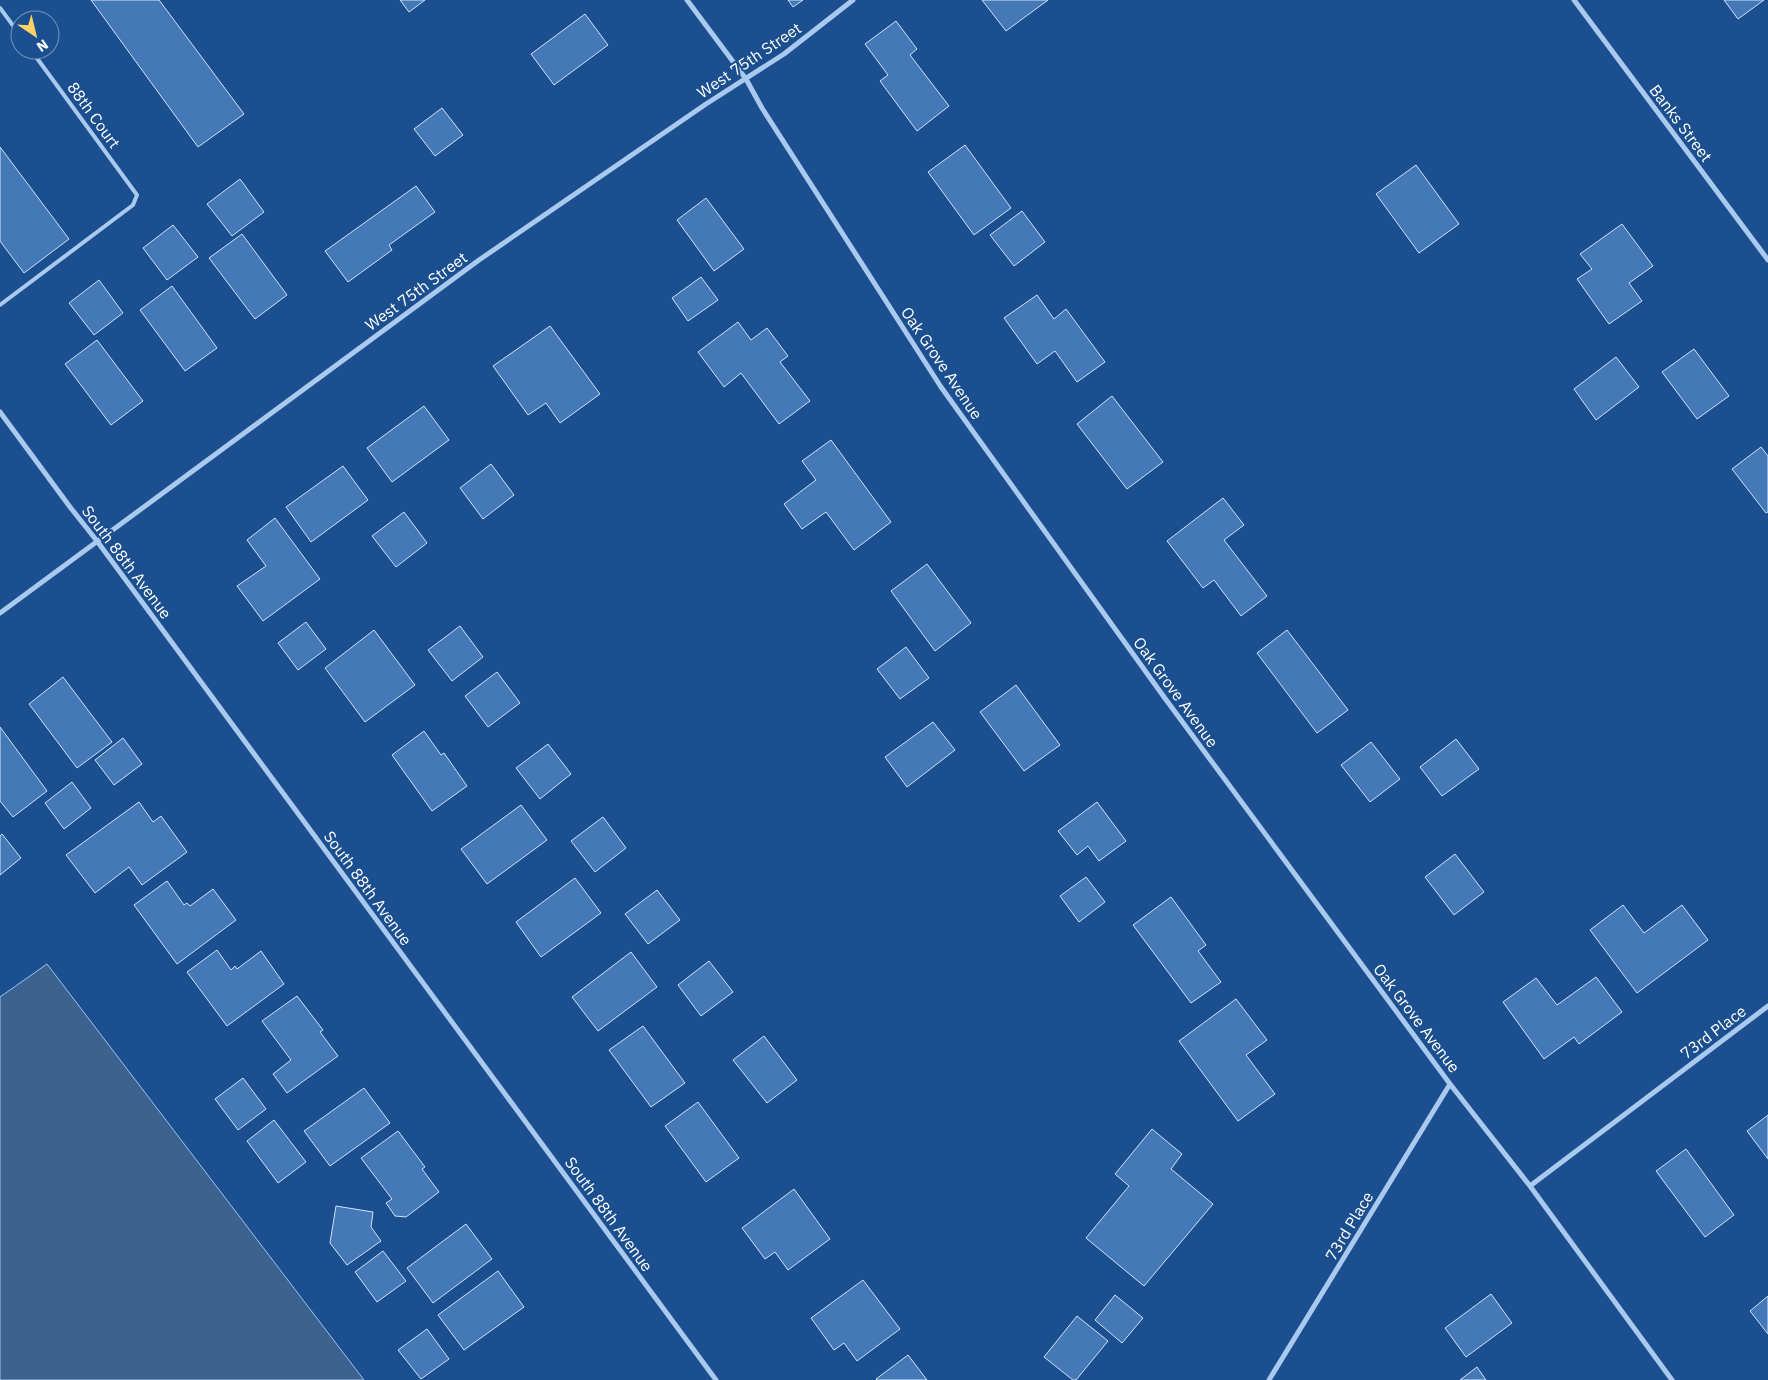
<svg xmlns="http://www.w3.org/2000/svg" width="1768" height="1380" font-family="'IBM Plex Sans',sans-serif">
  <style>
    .water { fill: #3c6290; stroke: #9cc4f0 }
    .building { fill: #4478b7; stroke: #cfe3fa }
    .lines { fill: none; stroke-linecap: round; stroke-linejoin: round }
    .service { stroke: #a9c9ee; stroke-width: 4 }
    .minor { stroke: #a9c9ee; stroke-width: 5 }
    .labels { text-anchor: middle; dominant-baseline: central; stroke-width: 4; stroke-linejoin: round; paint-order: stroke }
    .street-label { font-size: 16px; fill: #fff; stroke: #1b4f8f }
  </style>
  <rect width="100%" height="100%" fill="#1b4f8f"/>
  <path class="water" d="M47,964L364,1380H0V997Z"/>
  <path class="building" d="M91,0H159L244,114L198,147Z
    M400,0H425L409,12Z
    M788,0H803L793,7Z
    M982,0H1048L1006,31Z
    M1724,0H1764L1738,19Z
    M585,14L608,45L554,85L531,54Z
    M896,21L917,49L910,55L949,106L917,131L880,81L888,75L865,44Z
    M442,108L463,135L435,156L414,129Z
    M965,145L1011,208L974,235L928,172Z
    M0,147L69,239L24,273L0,241Z
    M1416,165L1459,224L1419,253L1376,194Z
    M240,179L264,212L232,236L207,204Z
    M416,186L435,212L389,245L392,250L348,282L325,251Z
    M706,198L744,249L714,271L677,220Z
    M1022,211L1045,242L1014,266L990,235Z
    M1622,224L1653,266L1629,283L1642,301L1609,324L1577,279L1592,269L1580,254Z
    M173,225L198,257L167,280L143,248Z
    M242,234L287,295L255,319L209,258Z
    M701,277L718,300L688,321L672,298Z
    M99,280L123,313L94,335L69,303Z
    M172,286L217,348L185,371L140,310Z
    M1037,295L1054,319L1066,309L1105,362L1077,382L1055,351L1037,364L1004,318Z
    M738,322L751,340L767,328L788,356L780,362L810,401L779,424L741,373L724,387L698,352Z
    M550,326L600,394L560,423L546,403L528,415L493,366Z
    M97,340L143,401L111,425L65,364Z
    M1694,349L1729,396L1697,419L1662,372Z
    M1616,357L1639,387L1596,420L1574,389Z
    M1112,396L1163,462L1127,489L1077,424Z
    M424,406L449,440L392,482L367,448Z
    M831,440L891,522L854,550L826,512L802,529L784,504L816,480L802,461Z
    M1761,447L1768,456V512L1766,513L1732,469Z
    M491,464L514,495L483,519L460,488Z
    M343,466L368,500L311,542L286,507Z
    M1223,498L1244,525L1224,540L1267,596L1241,616L1214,580L1203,588L1167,541Z
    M404,512L427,543L396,567L372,536Z
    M275,518L320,579L263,621L237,586L266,566L247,540Z
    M927,564L971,623L935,651L891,591Z
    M306,622L326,649L298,670L278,643Z
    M460,626L483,657L452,681L428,650Z
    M374,630L415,685L365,722L325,668Z
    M1287,630L1348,710L1317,733L1257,653Z
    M906,647L929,678L900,699L877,669Z
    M497,672L520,703L488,727L465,696Z
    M63,677L112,742L77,768L29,704Z
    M1016,685L1060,745L1024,771L980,712Z
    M933,722L955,750L907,787L885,757Z
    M0,727L47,791L13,817L0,801Z
    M424,731L441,755L444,753L467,786L432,811L392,755Z
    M123,738L142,764L114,785L95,760Z
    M1456,739L1479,769L1442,796L1420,767Z
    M1371,742L1400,779L1370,802L1341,765Z
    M548,744L571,774L540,799L516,768Z
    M72,782L91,808L64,829L45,803Z
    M139,802L153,822L161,816L187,852L142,885L129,867L95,893L66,855Z
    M1097,802L1126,841L1099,861L1088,846L1077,855L1058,831Z
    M521,805L547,840L487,884L461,849Z
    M603,817L626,848L595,872L571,841Z
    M2,834L21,858L0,875V836Z
    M1455,854L1484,892L1454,915L1425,877Z
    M1086,877L1105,902L1079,922L1060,896Z
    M575,878L601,913L541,957L516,922Z
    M167,881L184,905L187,903L190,906L213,889L236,920L177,964L134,905Z
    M657,890L680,920L648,944L625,914Z
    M1171,897L1206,945L1198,951L1221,982L1191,1003L1133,925Z
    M1623,905L1644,933L1682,905L1708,940L1637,993L1590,930Z
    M217,950L231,970L235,966L237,969L261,951L284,984L227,1026L187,972Z
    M631,952L657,987L598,1031L572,997Z
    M709,961L733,992L701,1016L678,985Z
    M1596,977L1622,1012L1579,1044L1574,1037L1544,1059L1503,1002L1536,978L1557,1005Z
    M297,996L323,1030L320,1032L338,1056L287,1093L273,1074L291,1060L262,1021Z
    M1236,999L1267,1040L1246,1055L1275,1094L1238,1121L1179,1041Z
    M643,1026L685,1083L651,1107L609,1050Z
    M764,1036L797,1080L767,1103L733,1060Z
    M243,1078L266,1109L238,1130L215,1099Z
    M364,1088L390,1123L330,1166L304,1131Z
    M698,1102L739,1158L706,1182L665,1126Z
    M1768,1115V1159L1747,1131Z
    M274,1120L306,1162L278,1183L247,1141Z
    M1152,1129L1182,1154L1171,1169L1213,1204L1144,1286L1086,1238L1129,1186L1115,1174Z
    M398,1131L425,1167L422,1169L439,1192L406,1217L395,1216L386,1203L392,1199L361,1158Z
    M1686,1149L1734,1215L1705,1237L1656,1171Z
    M794,1189L830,1239L788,1270L775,1252L765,1259L742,1228Z
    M336,1206L373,1212L371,1227L381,1241L347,1265L330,1243Z
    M466,1224L492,1259L433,1303L407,1268Z
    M383,1251L406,1281L377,1302L355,1272Z
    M498,1271L524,1307L464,1350L438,1315Z
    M863,1280L900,1329L857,1361L844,1343L834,1350L811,1318Z
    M1491,1294L1512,1323L1466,1357L1445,1328Z
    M1115,1295L1143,1318L1122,1343L1095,1320Z
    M1768,1296V1334L1750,1311Z
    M1077,1316L1108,1341L1076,1380H1073L1044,1357Z
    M427,1329L449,1359L421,1379L398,1350Z
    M908,1355L927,1380H877L876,1379Z
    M1477,1367L1486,1380H1460Z"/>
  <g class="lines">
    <path class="service" d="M0,8L20,35
      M0,305L133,205L137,195L31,50"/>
    <path class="minor" d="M687,0L746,79L762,108L941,387L1164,697L1450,1084L1530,1186L1672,1380
      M1574,0L1768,260
      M0,412L70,507L97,541L716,1380
      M0,613L479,260L706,104L784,54L853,0
      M1530,1186L1768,1006
      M1269,1380L1450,1084"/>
  </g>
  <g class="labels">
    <g class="street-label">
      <text transform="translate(749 60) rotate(-34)">West 75th Street</text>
      <text transform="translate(94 115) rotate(54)">88th Court</text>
      <text transform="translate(1681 123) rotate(53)">Banks Street</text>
      <text transform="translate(416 291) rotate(-36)">West 75th Street</text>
      <text transform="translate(942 363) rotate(56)">Oak Grove Avenue</text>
      <text transform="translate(127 562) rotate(53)">South 88th Avenue</text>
      <text transform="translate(1176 692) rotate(54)">Oak Grove Avenue</text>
      <text transform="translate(368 888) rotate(54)">South 88th Avenue</text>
      <text transform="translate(1417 1018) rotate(53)">Oak Grove Avenue</text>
      <text transform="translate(1713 1032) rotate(-37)">73rd Place</text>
      <text transform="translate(609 1214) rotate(54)">South 88th Avenue</text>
      <text transform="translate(1349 1226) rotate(-59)">73rd Place</text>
    </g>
  </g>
  <g transform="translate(35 35) rotate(145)"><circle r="24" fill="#1b4f8f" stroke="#7695bc"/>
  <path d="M0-4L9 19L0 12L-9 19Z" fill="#ffd166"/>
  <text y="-8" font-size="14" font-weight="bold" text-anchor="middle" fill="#ffffff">N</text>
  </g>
</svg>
